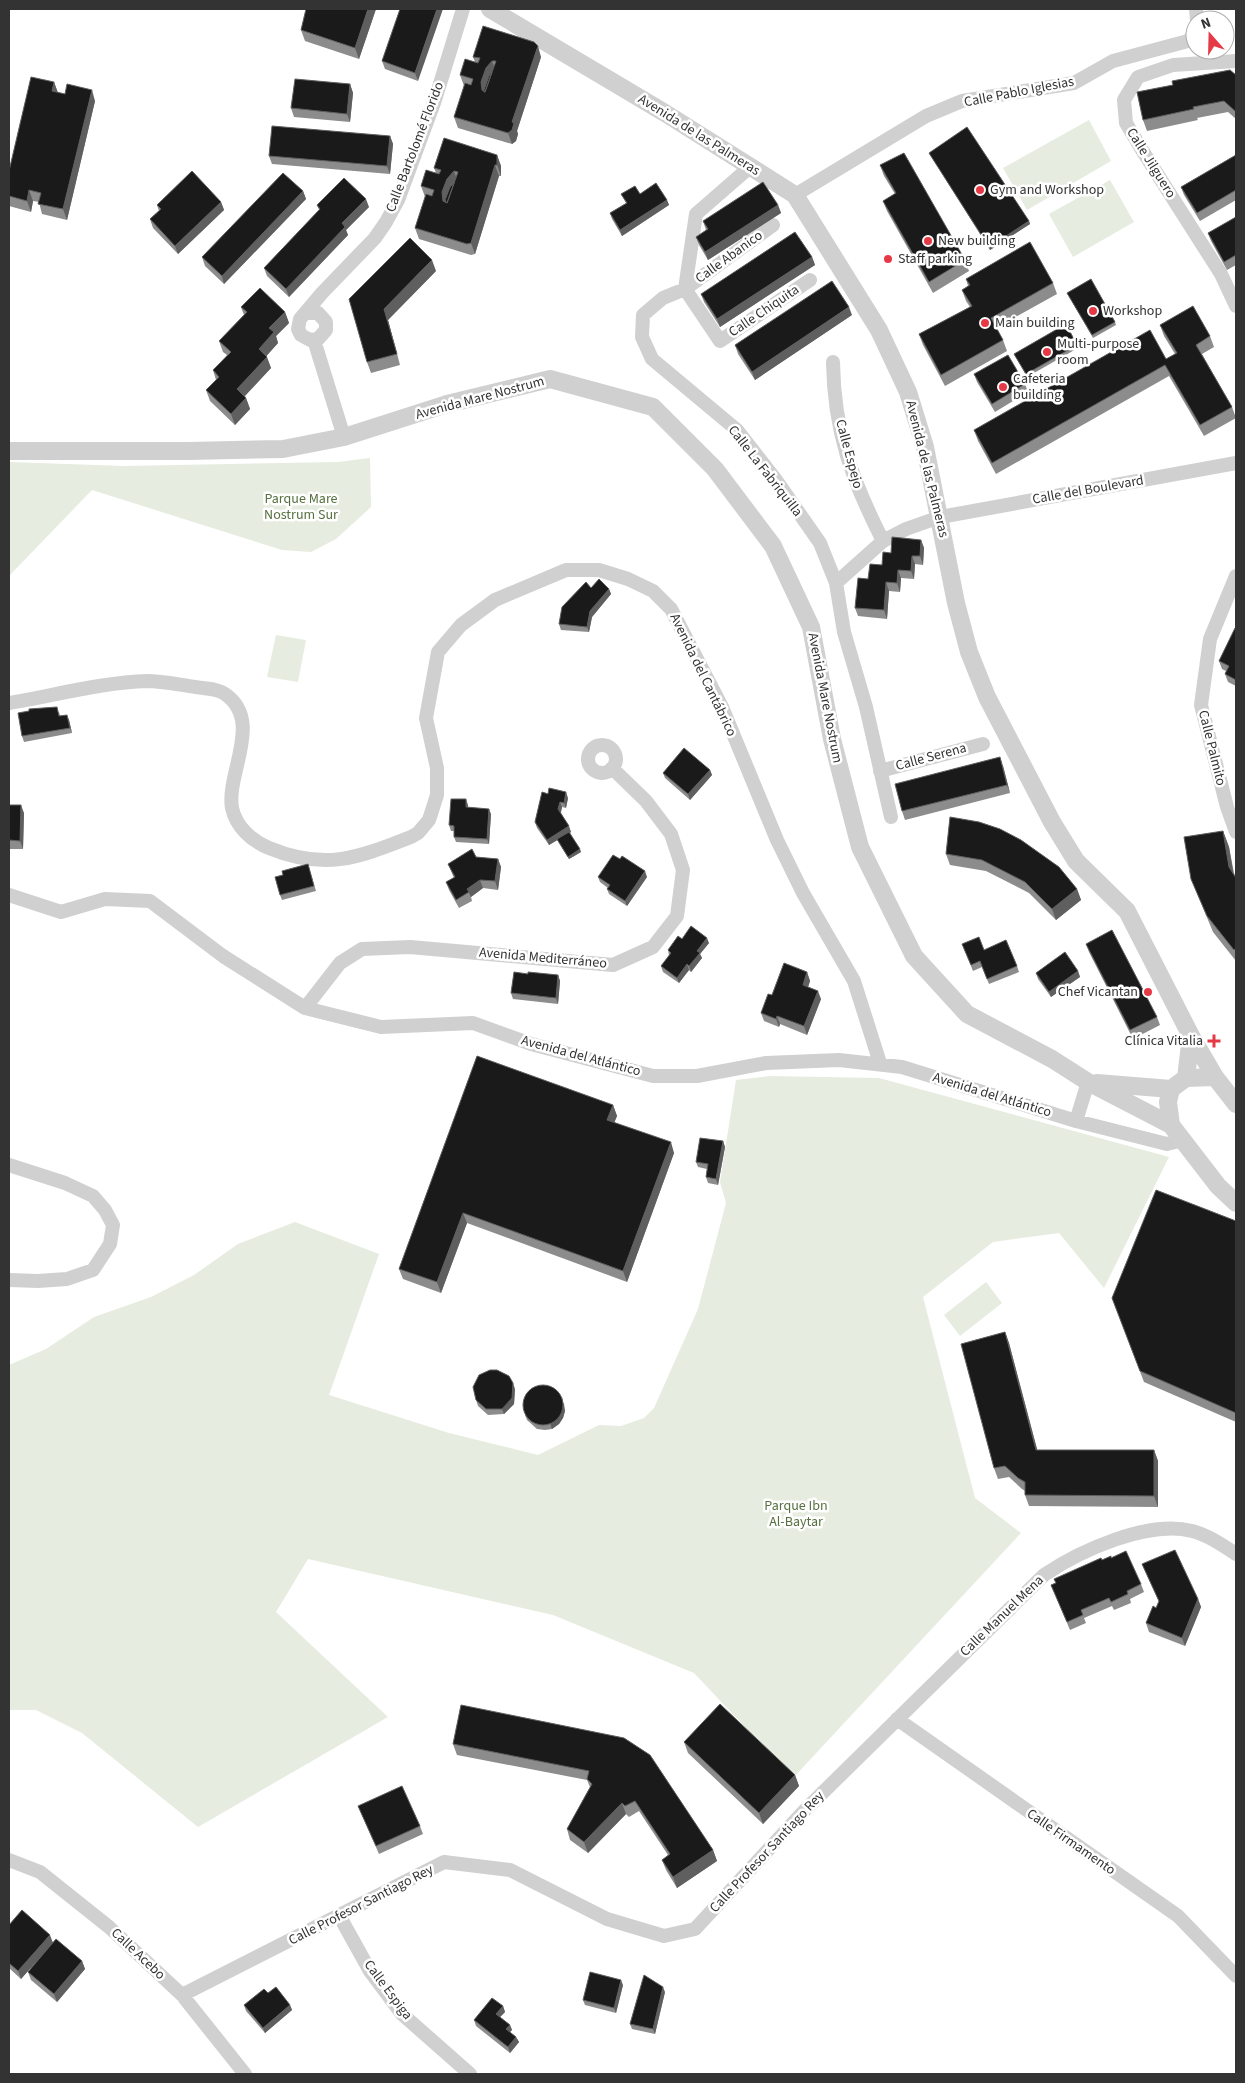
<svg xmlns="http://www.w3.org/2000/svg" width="1245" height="2083" font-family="'Source Sans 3',sans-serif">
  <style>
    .green { fill: #e6ecdf }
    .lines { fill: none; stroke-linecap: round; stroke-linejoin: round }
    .minor { stroke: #d0d0d0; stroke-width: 14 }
    .tertiary { stroke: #d0d0d0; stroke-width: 18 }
    .wall { fill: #8c8c8c }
    .shaded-wall { fill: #5f5f5f }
    .building { fill: #1a1a1a; stroke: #5f5f5f; fill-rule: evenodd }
    .poi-dot { fill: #e63946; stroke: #fff; stroke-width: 2 }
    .labels { text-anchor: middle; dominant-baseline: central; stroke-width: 5; stroke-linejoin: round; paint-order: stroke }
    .street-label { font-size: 14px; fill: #333; stroke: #fff }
    .poi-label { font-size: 14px; fill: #333; stroke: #fff; text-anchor: start }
    .park-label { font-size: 14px; fill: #56703f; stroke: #fff }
  </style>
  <rect width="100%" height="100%" fill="#fff"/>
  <path class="green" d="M1089,120L1111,161L1027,210L1003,168Z
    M1110,180L1134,222L1073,257L1049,214Z
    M370,458L371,507L336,539L311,552L282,550L92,490L9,576V462L124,466L338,462Z
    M276,635L306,640L298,682L267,677Z
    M770,1076L879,1078L1169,1157L1104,1288L1059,1233L993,1242L923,1297L975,1498L1021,1533L793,1778L694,1673L553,1615L308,1559L276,1612L388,1717L198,1827L82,1733L36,1710H9V1365L46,1349L94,1317L151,1297L194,1275L238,1244L295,1222L379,1254L329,1395L449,1433L538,1455L599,1425L621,1426L644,1418L654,1408L698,1309L726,1203L720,1182L736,1080Z
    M986,1282L1002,1303L960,1336L944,1315Z"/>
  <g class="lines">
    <path class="minor" d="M1196,9L1197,20
      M1236,61L1173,65L1138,77L1124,100L1126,123L1142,150L1221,274L1236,306
      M750,167L696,214L685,289L663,298L643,315L642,337L652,359L737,430L776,480L820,543L836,583L844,632L866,707L891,817
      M795,195L926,116L962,101L1074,83L1113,61L1188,41L1195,33
      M773,225L685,289L720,341L810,280
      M306,313H318L326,322V330L318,339L310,340L301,335L298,329L300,319L322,293L375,238L386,222L398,200L435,100L463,9
      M314,340L344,437
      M833,362C834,432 852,480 883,541
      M1236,576L1210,639L1201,705L1227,807L1236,832
      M836,583L883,541L906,529L940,517L1236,463
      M9,703C52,696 104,682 147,681C163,681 180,685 196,687C205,689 217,688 225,694C264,721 226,773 232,808C236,827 252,841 269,848C325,871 357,858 411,837L418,833L429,820L437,795V768L426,718L438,652L461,625L495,600L566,570H599L628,579L653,591L671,609L722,707L777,840L803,893L854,981L880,1063
      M588 759a14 14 0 1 1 28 0a14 14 0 1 1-28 0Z
      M880,771L983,744
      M9,895L61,912L105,899L150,901L223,956L305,1008L381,1027L473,1023L531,1044L653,1076H697L766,1063L839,1060L902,1067L1076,1121L1167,1144L1183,1140
      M305,1008L340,963L362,949L410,947L613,965L653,947L677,916L683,870L671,834L646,801L612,768
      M1076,1121L1088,1082
      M9,1165L65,1183L93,1196L105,1210L113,1225L110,1244L93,1270L67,1279L38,1281L9,1280
      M897,1719L1178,1916L1236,1976
      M9,1860L40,1872L109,1927L182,1995L245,2074
      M340,1917L370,1971L402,2014L470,2074
      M182,1995L444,1862L510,1870L607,1919L664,1936L695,1929L805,1810L1044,1575C1081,1550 1148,1520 1192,1531C1208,1535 1222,1545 1236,1554"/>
    <path class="tertiary" d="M490,9L665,113L795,195L879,330L908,392L925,447L956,603L969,652L987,697L1052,822L1076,861L1127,911L1191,1036L1215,1077
      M9,451H188L283,449L344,437L447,404L550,379L653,407L715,469L773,546L811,627L832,739L860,847L914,956L967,1014L1052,1059L1088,1082L1171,1125
      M1186,1078L1191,1036
      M1097,1083L1171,1089
      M1236,1104L1215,1077L1186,1078L1171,1089L1168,1102L1171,1125L1218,1186L1236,1203"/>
  </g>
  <path class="wall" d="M376,9L359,59L305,41L301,30Z
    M400,9L418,81L385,69L382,61Z
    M473,57H541L517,131L518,134L516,141L512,144L458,128L454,117L464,86L460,75L475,62Z
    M1236,75V119L1228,112L1197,118L1198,120L1147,131L1143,120Z
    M54,82L58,93L95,101L67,220L42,214L39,202L33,201L31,212L9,206V171Z
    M350,84L353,93L350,122L294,117L291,108Z
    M390,136L393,144L390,174L272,164L269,156Z
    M929,153L1029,221L1030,224L990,250Z
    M497,155L501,166V176H499L475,254L471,255L419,239L415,228L425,197L421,186L436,173L434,168Z
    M1236,155V200L1200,221L1184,195L1181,187Z
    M880,165L965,260L969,271L933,293L887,211L883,201L895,194L884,176Z
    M303,191L306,199L224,284L205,266L202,257Z
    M621,194L667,200L669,205L622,236L612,219L610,213L626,203Z
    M221,202L224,210L178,254L153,228L150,219L159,211L157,205Z
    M317,205L369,207L346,230L348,235L289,297L267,276L264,268L319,210Z
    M778,205L781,213L708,260L699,245L696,237L706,230L703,221Z
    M1236,217V265L1227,270L1211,241L1208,233Z
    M812,257L815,265L720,327L704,302L701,294Z
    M436,271L388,320L400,365L371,373L367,362L349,299Z
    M966,279L1053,283L1057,294L996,328L1003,340L1007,351L945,386L923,345L919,334L970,307L966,301L962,290L968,286Z
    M1067,293L1115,322L1116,325L1093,338Z
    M241,307L285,312L289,323L276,336L278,343L266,356L271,368L245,396L246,398L250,409L235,425L210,401L206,390L216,380L213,370L227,355L223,352L219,341L244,315Z
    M852,315L755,380L738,354L735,345Z
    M1160,325L1210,336L1214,347L1202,354L1232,407L1236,418L1204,436L1169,376L996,474L978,441L974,430L1166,359L1175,354L1164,336Z
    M1077,345L1078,348L1027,377L1014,354Z
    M974,374L1025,384L1028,392L995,412L977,382Z
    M921,540L924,548L923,565L915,564L914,579L901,578L900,592L889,591L887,619L858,616L855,608L868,579L882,565L891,553Z
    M591,588L609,589L611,594L592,617L589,632L561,630L559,624Z
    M1236,628V686L1228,682L1225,674L1226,671L1222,669L1219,661Z
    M59,712L60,716L69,720L72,733L24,742L22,736Z
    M1003,766L1010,793L905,820L902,811Z
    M710,770L712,775L690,800L665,778L663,773Z
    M542,792L568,798L566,808L562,807L561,813L571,832L570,833L581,852L569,859L557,840L549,845L537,828L535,822Z
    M9,805L24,813L23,849H9Z
    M468,805V808L491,814L489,844L456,842L454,837V831H451L449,825Z
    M950,817L1077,889L1081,900L1056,920L1029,893L986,871L950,865L946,854Z
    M1223,831L1229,847L1234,873L1236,878V961L1213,932L1191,879Z
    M476,857L498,859L501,867L498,890L483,888L471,897L472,901L459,908L449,890L446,882L454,878L448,864Z
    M308,864L316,891L282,900L280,895L283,875Z
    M598,877H647L627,906L609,894L607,889L608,888L600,882Z
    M682,939L709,943L700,954L702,958L691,972L689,970L679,983L663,972L661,966L669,955L668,950Z
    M1086,944L1157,1017L1160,1025L1133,1039L1089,952Z
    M964,949L984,950L1017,966L1019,972L989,984L982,967L973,971Z
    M1078,971L1080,977L1051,997L1038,979L1036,973Z
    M807,972L810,981L808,987L821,999L807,1035L780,1024L779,1027L764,1021L761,1013L772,995Z
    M528,974L558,975L560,981L558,1004L513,999L511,993Z
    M477,1056L613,1105L617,1116L614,1122L674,1153L627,1282L467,1223L441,1293L403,1279L399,1269Z
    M723,1141L725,1147L718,1185L708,1183L706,1177L707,1169L698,1167L696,1162Z
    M1236,1221V1422L1144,1382L1112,1298Z
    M1005,1332L1009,1343L1037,1450H1154L1158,1461V1507L1029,1506L1025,1495V1491L1022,1489L1009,1477L998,1479L994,1468Z
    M515,1389L514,1404L504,1414L488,1415L478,1406L476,1400Z
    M564,1403L565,1411L563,1418L559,1424L552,1429L545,1430L537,1429L527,1420L525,1415Z
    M1111,1558L1141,1584L1144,1592L1130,1599L1131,1603L1114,1610L1112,1606L1084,1618L1086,1623L1070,1630L1051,1585L1102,1560Z
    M1142,1564L1198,1599L1201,1607L1185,1646L1149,1632L1146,1623L1156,1608L1159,1602Z
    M624,1738L713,1850L717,1861L677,1888L666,1870L662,1860L668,1855L639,1811L629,1817L626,1814L588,1853L570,1840L567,1829L590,1787L587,1780L457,1755L453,1744Z
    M684,1742L795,1775L799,1786L763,1824L688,1753Z
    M358,1806L420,1826L423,1834L379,1854Z
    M9,1925L53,1942L82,1961L85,1969L57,2002L31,1980L28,1972L37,1960L21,1979L9,1968Z
    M623,1985L616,2013L585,2005L583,2000Z
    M665,1992L655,2034L632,2029L630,2024Z
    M268,1993L290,2005L292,2010L265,2033L246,2011L244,2005Z
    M503,2006L505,2012L500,2017L510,2025L512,2030L510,2032L516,2037L519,2042L510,2053L476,2026L474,2020Z"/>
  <path class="shaded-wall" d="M368,9H376L359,59L355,48Z
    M437,9H443L418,81L415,73Z
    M538,46L541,57L517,131L518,134L516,141L512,144L508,133Z
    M492,61L496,72L485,92L482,90L481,82L486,68Z
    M54,82L58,93L52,91Z
    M350,84L353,93L350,122L347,114Z
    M92,90L95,101L67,220L63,209Z
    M390,136L393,144L390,174L387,166Z
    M497,155L501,166V176L497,165Z
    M495,165L499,176L475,254L471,243Z
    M454,171L458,182L446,203L443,201L442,192L447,179Z
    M29,190L33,201L31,212L27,201Z
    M303,191L306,199L224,284L222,276Z
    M366,199L369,207L346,230L348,235L289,297L286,289L342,223Z
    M667,200L669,205L622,236L620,230Z
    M221,202L224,210L178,254L175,246Z
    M778,205L781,213L708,260L705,252Z
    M1029,221L1030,224L990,250L989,247Z
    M812,257L815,265L720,327L717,319Z
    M432,260L436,271L388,320L400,365L397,354L384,309Z
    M849,307L852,315L755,380L752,372Z
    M285,312L289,323L276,336L278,343L263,360L259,349L269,328Z
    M267,357L271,368L241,400L237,389Z
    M246,398L250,409L235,425L231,414Z
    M921,540L924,548L923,565L920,556Z
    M912,556L915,564L914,579L911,571Z
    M898,570L901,578L900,592L897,583Z
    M886,582L889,591L887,619L884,610Z
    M609,589L611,594L592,617L589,632L587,627L590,611Z
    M67,715L69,720L72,733L70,728Z
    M1000,757L1003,766L1010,793L1007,785Z
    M710,770L712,775L690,800L688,794Z
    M566,792L568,798L566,808L564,803Z
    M466,799L468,805V813L466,807Z
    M560,802L562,807L560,815L558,809Z
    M21,805L24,813L23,849L20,841Z
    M489,809L491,814L489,844L487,839Z
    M569,826L571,832L549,845L547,840Z
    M1223,831L1229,847L1235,883L1229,867Z
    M580,849L581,852L569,859L568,857Z
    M498,859L501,867L498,890L495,881Z
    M645,871L647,877L627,906L625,901Z
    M480,880L483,888L471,897L467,889Z
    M1077,889L1081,900L1056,920L1052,909Z
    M707,938L709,943L700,954L702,958L691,972L689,966L697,951Z
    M687,964L689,970L679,983L677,978Z
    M1078,971L1080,977L1051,997L1049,992Z
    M807,972L810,981L806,993L803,985Z
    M558,975L560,981L558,1004L556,998Z
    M818,991L821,999L807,1035L804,1026Z
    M777,1016L780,1024L779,1027L776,1019Z
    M613,1105L617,1116L611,1131L607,1120Z
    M723,1141L725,1147L718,1185L716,1179Z
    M671,1142L674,1153L627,1282L623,1271Z
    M463,1213L467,1223L441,1293L437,1282Z
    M1005,1332L1009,1343L1040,1460L1036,1450Z
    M513,1383L515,1389L514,1404L504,1414L502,1409Z
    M562,1397L565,1411L563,1418L559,1424L552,1429L550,1423Z
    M1154,1450L1158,1461V1507L1154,1496Z
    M1198,1599L1201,1607L1185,1646L1182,1638Z
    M795,1775L799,1786L763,1824L759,1813Z
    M622,1803L626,1814L588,1853L584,1842Z
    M713,1850L717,1861L677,1888L673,1877Z
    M50,1935L53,1943L21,1979L18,1971Z
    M82,1961L85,1969L57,2002L54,1994Z
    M621,1980L623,1985L616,2013L614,2008Z
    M663,1987L665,1992L655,2034L653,2029Z
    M290,2005L292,2010L265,2033L263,2028Z
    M503,2006L505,2012L498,2019L496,2014Z
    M510,2025L512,2030L508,2034L506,2029Z
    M516,2037L519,2042L510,2053L508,2047Z"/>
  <path class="building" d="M306,9H368L355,48L301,30Z
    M400,9H437L415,73L382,61Z
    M483,26L534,42L538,46L512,122L514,123L512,130L508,133L454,117L465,83L471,85L473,79L460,75L465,59L478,63L480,58L473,57ZM492,61H496L485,92L482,90L481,82L486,68Z
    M1230,70L1236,75V112L1224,101L1193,107L1194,109L1143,120L1137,92L1173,85L1172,81Z
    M492,72L485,92H484V90L489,76Z
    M31,77L54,82L52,91L65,94L67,84L92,90L63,209L38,204L41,193L29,190L27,201L9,196V171Z
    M295,79L350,84L347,114L291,108Z
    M272,126L390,136L387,166L269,156Z
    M967,127L1029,221L989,247L929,153Z
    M444,138L497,155V165H495L471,243L467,244L415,228L426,194L432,196L434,190L421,186L426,170L439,174L441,170L434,168ZM454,171L458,172L447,203L443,201L442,192L447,179Z
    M904,153L965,260L929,282L883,201L896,193L880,165Z
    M1236,155V190L1197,213L1181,187Z
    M192,171L221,202L175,246L150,219L161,209L157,205Z
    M283,173L303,191L222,276L202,257Z
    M344,178L366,199L342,223L345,227L286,289L264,268L320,209L317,205Z
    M763,182L778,205L705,252L696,237L708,229L703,221Z
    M454,183L447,203L446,202L445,200L450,187Z
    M656,183L667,200L620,230L610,213L627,203L621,194L635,186L640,194Z
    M1236,217V255L1224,262L1208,233Z
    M795,232L812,257L717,319L701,294Z
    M410,238L432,260L384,309L397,354L367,362L349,299Z
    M1030,242L1053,283L991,318L1003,340L941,375L919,334L972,306L962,290L970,285L966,279Z
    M1091,279L1115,322L1092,335L1067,293Z
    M832,281L849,307L752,372L735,345Z
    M260,288L285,312L269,328L274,332L259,349L267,357L237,389L246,398L231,414L206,390L219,377L213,370L231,352L219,341L247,312L241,307Z
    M1193,306L1210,336L1196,345L1232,407L1200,425L1165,365L992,463L974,430L1150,330L1166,359L1177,353L1160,325Z
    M1066,324L1077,345L1026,374L1014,354Z
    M1008,355L1025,384L992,404L974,374Z
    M892,537L921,540L920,556H912L911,571L898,570L897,583L886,582L884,610L855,608L858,578L868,579L870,564L882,565L883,552L891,553Z
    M599,579L609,589L590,611L587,627L559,624L562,607L586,582L591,588Z
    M1235,628H1236V680L1225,674L1229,666L1219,661Z
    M57,707L59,716L67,715L70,728L22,736L18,713L29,711V709Z
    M684,748L710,770L688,794L663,773Z
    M1000,757L1007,785L902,811L895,784Z
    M549,788L566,792L564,803L560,802L558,809L569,826L547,840L535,822L542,792L548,794Z
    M451,799H466V807L489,809L487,839L454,837V826L449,825Z
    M9,805H21L20,841L9,840Z
    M950,817L979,822L1000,829L1021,840L1059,867L1077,889L1052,909L1025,882L982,860L946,854Z
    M1223,831L1229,867L1236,878V948L1234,950L1207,916L1191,879L1184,837Z
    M569,832L580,849L568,857L557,839Z
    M472,849L476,857L498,859L495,881L480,880L467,889L469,892L456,900L446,882L455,877L448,864Z
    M613,855L620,859L622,856L645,871L625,901L607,889L610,885L598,877Z
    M308,864L314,886L280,895L275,877L283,875L282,871Z
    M691,926L707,938L697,951L700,953L689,966L687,964L677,978L661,966L671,953L668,950L678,936L682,939Z
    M1112,930L1157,1017L1130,1030L1086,944Z
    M979,937L984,950L1006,940L1017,966L987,979L980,961L971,965L962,944Z
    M1065,952L1078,971L1049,992L1036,973Z
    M784,963L807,972L803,985L818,991L804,1026L777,1016L776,1019L761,1013L768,994L772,995Z
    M514,972L528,974V972L558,975L556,998L511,993Z
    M477,1056L613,1105L607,1120L671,1142L623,1271L463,1213L437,1282L399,1269Z
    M700,1138L723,1141L716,1179L706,1177L708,1164L696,1162Z
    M1156,1190L1236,1221V1413L1140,1371L1112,1298Z
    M1005,1332L1036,1450H1154V1496L1025,1495V1482L1018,1478L1005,1466L994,1468L961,1344Z
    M490,1370H497L509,1376L513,1383L512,1398L502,1409H486L476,1400L473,1387L479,1375Z
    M523 1405a20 20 0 1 1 40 0a20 20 0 1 1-40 0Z
    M1175,1550L1198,1599L1182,1638L1146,1623L1153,1606L1156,1608L1159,1601L1142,1564Z
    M1126,1551L1141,1584L1127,1591L1128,1594L1111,1602L1109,1598L1081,1610L1083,1615L1067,1622L1051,1585L1056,1583L1054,1579L1101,1558L1102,1560L1111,1556V1558Z
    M720,1704L795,1775L759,1813L684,1742Z
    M461,1705L624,1738L650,1755L713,1850L673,1877L662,1860L670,1854L635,1801L625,1806L622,1803L584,1842L567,1829L592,1784L587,1779L589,1771L453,1744Z
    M402,1786L420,1826L376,1846L358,1806Z
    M22,1910L50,1935L18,1971L9,1963V1925Z
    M56,1939L82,1961L54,1994L28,1972Z
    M590,1972L621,1980L614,2008L583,2000Z
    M644,1975L663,1987L653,2029L630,2024Z
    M276,1987L290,2005L263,2028L244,2005L264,1989L268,1993Z
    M492,1998L503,2006L496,2014L510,2025L506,2029L516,2037L508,2047L474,2020Z"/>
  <g class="poi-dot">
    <circle cx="980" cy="190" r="5"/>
    <circle cx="928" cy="241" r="5"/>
    <circle cx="888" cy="259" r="5"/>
    <circle cx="1093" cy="311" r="5"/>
    <circle cx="985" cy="323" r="5"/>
    <circle cx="1047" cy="352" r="5"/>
    <circle cx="1003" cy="387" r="5"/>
    <circle cx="1148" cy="992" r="5"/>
    <path d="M1211.5 1033.5h5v5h5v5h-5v5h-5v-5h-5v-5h5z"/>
  </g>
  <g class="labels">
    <g class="street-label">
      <text transform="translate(1019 92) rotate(-11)">Calle Pablo Iglesias</text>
      <text transform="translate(699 135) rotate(32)">Avenida de las Palmeras</text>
      <text transform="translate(415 147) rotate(-69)">Calle Bartolomé Florido</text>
      <text transform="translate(1151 163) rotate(58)">Calle Jilguero</text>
      <text transform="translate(729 257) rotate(-36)">Calle Abanico</text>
      <text transform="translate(764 311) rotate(-34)">Calle Chiquita</text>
      <text transform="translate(480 398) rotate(-15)">Avenida Mare Nostrum</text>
      <text transform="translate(849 454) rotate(75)">Calle Espejo</text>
      <text transform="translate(927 469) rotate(76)">Avenida de las Palmeras</text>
      <text transform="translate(765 471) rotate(52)">Calle La Fabriquilla</text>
      <text transform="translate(1088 490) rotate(-10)">Calle del Boulevard</text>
      <text transform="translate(703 675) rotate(64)">Avenida del Cantábrico</text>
      <text transform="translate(825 698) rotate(79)">Avenida Mare Nostrum</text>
      <text transform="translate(1212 748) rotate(76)">Calle Palmito</text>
      <text transform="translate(931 757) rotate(-15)">Calle Serena</text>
      <text transform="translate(543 958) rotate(5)">Avenida Mediterráneo</text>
      <text transform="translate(581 1056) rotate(15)">Avenida del Atlántico</text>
      <text transform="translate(992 1095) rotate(17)">Avenida del Atlántico</text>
      <text transform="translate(1002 1616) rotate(-44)">Calle Manuel Mena</text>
      <text transform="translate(1071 1842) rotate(35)">Calle Firmamento</text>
      <text transform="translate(767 1852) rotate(-47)">Calle Profesor Santiago Rey</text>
      <text transform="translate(361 1905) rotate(-27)">Calle Profesor Santiago Rey</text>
      <text transform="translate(138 1954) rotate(43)">Calle Acebo</text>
      <text transform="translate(388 1990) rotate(53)">Calle Espiga</text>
    </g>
    <g class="poi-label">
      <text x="990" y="190">Gym and Workshop</text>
      <text x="938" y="241">New building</text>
      <text x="898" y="259">Staff parking</text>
      <text x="1103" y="311">Workshop</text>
      <text x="995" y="323">Main building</text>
      <text x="1057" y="344">Multi-purpose<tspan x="1057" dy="16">room</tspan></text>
      <text x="1013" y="379">Cafeteria<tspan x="1013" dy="16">building</tspan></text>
      <text x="1138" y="992" text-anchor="end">Chef Vicantan</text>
      <text x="1203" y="1041" text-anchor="end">Clínica Vitalia</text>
    </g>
    <g class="park-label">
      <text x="301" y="499">Parque Mare<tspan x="301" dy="16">Nostrum Sur</tspan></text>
      <text x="796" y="1506">Parque Ibn<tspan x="796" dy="16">Al-Baytar</tspan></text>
    </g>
  </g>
  <rect width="1245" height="2083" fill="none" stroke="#333333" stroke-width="20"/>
  <g transform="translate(1210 35) rotate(340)"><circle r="24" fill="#ffffff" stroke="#adadad"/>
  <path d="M0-4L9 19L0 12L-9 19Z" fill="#e63946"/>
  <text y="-8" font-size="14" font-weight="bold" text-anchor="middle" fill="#333333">N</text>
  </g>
</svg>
